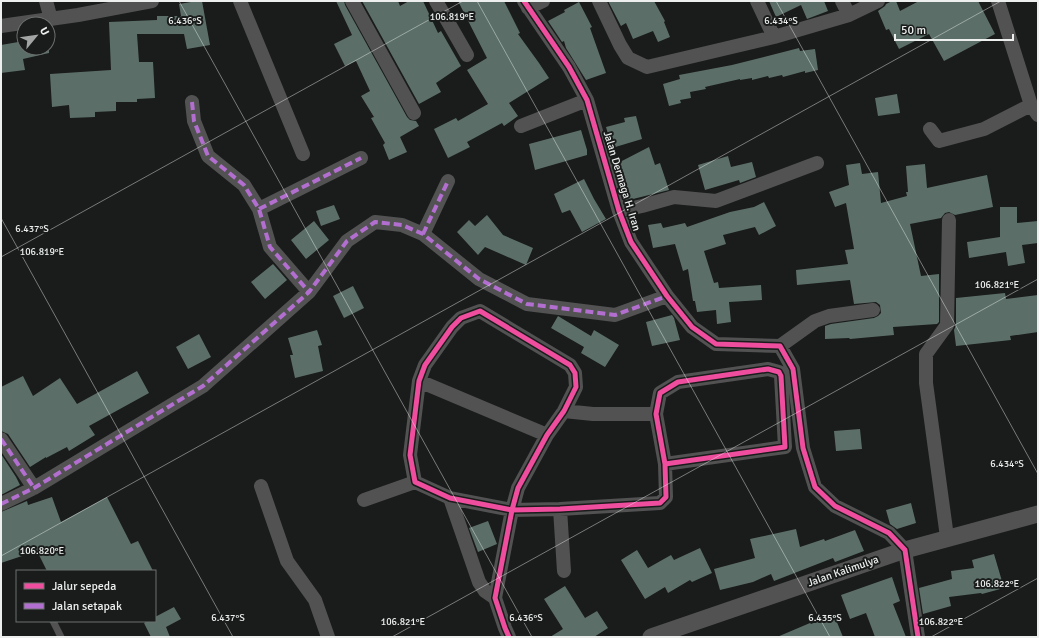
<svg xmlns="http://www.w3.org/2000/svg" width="1039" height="638" font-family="Signika,sans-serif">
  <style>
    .building { fill: #5b6f68 }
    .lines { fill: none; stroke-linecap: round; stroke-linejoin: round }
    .service { stroke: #525252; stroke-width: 7 }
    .minor { stroke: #525252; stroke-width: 14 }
    .tertiary { stroke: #525252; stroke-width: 17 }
    .quiet { stroke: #b36fd0; stroke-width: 4; stroke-dasharray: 8 4; stroke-linecap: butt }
    .cycleway-casing { stroke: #191c1b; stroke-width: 8 }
    .cycleway { stroke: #ef4d9e; stroke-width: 5 }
    .ticks { fill: none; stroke: #ecefee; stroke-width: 1; stroke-opacity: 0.45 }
    .labels { text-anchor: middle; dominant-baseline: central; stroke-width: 4; stroke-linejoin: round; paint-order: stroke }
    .street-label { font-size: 11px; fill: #ecefee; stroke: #191c1b }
    .ticks-label { font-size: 10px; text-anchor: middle; fill: #ecefee; stroke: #191c1b; stroke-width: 4; stroke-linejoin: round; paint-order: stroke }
  </style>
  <rect width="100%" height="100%" fill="#1a1b1b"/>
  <path class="building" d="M197,1H202L210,45L187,49L184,34H137L139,62H153L155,98L137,99V102H116V111L95,112V117L70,118L69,105L52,107L50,74L111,70L109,22L157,20V16H181L179,4Z
    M336,1H344L345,5L407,117L410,120L416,121L419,126L400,137L407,152L389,160L383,145L385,143L371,118L374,117L361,96L370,91L356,61L345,66L334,44L352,35Z
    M362,1H398L400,6L409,1H423L438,33L441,31L461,66L436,83L441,92L419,104Z
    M458,1H504L520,33L518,34L539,63L549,78L509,103L518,116L504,126L502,123L467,142L470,147L448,158L434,129L456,118L458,121L488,104L467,70L487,58Z
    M608,1H654L665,21L664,22L670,37L658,42L653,31L633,39L626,23L621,26Z
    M769,1H824L828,11L807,19L801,5L776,17Z
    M892,1H896L900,11L919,1H978L995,34L944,61L929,34L899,49L889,29L886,30L878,11L885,6L886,4Z
    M579,2L592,27L590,28L606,73L586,80L566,48L564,41L562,42L548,21L565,12L564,10Z
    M24,41V48H49V53L23,59L25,70L1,73V45Z
    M799,48L800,51L815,49L818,70L805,73V71L783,77L782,75L769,78L768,76L752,80V78L740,80V79L705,87L706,89L690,92L691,98L680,100L681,103L669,106L663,84L680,79L679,75L732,65Z
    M897,94L900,113L878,116L875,98Z
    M636,116L642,139L612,148L606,127L625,122L624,118Z
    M581,130L587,150V155L535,170L529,144Z
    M649,147L655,165L660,163L669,190L625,201L618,178L622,177L618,163Z
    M728,156L731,167L752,162L756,177L740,183L739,180L705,190L698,165Z
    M860,163L862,174L878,172L881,203L907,196L906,192H908L906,166L925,164L927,188L987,175L993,207L955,215L949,212L945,213L941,218L910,224L921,276L939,274V322L937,324L893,327L894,335L850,339L849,338L825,339V326L831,324L874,318L878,316L881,313L880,305L876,302L854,304L850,280L797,285L796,270L848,264L845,250L854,249L846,203L835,207L829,192L849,185L846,165Z
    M584,179L594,199L606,219L582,232L570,210L562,213L554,194Z
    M764,202L776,226L759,235L755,227L723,235L726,244L704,251L714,283L718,282L719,288L761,285L762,300L729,302L731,322L717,324L716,310L697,312L695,301H693L688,269L683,271L675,244L653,248L648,225L661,223L663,228L685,223L687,227L730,212L754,207Z
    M334,205L340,219L321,226L316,211Z
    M1000,207H1017V223L1038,221V243L1022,245L1025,263L1008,266L1006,252L969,258L967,242L1000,237Z
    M487,215L503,235L533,248L526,265L485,247L478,255L457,232L469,220L475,226Z
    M314,221L329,240L306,259L291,240Z
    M273,264L287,280L265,299L251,282Z
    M353,286L364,308L344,318L333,296Z
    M1005,293L1006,299L1038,295V332L1010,336L1011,340L956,346L954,330L956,325V298Z
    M672,315L674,318L680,340L652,346L646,322Z
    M558,316L591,336L594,330L619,345L605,367L581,353L584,347L551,328Z
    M317,330L322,345L318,346L323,371L295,378L290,355H293L288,338Z
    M199,334L211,357L188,369L176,347Z
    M137,371L149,393L89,426L95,435L69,451L67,447L46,458V457L30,467L8,434L1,431V387L23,376L33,396L60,378L77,404Z
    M860,429L862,449L836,451L834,431Z
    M1,454L16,477L20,485L1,495Z
    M52,497L61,522L107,497L131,544L138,541L153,571H47L37,551L1,563V512L27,501L28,505Z
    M911,503L916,523L897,529L890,524L886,510Z
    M488,521L497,544L478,552L469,528Z
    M796,529L800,547L824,539L825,541L855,530L864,551L835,562L833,558L774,581L771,574L753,582L720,590L714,569L755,558L750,539Z
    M700,548L712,573L692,582L690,580L668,593L665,587L645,599L621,560L637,550L648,568L671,555L674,560Z
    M994,554L1004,588L982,594L981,593L949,597L951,606L923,614L919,588L952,579L951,571L974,568L972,560Z
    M892,577L900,601L893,604L906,637H875L866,613L850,619L841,595Z
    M565,586L585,618L597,611L608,628L594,637H550L563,629L544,599Z
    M174,607L181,619L166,627L170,637H151L144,623L147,621H155V617Z
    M834,615L843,637H777L810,623L811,624Z"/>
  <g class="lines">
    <path class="service" d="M53,621L61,637"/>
    <path class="minor" d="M46,1L51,19
      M240,1L303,154
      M352,1L414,113
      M436,1L467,55
      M524,1L569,67L587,100L619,211L631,242L667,296L692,327L716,344L780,346L793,369L803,448L815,487L835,506L889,533L905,550L918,637
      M599,1L620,45L628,58L647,67L774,37L849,15L878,1
      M757,1L774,37
      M842,1L849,15
      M998,1L1031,105L1038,115
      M528,8L543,1
      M1,26L78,15L152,1
      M192,102L194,121L208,156L244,185L259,209L270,247L309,292
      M521,126L587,100
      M930,129L939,141L984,129L1031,105
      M259,209L361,158
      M619,211L642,206L674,197L716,201L817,163
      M423,234L448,181
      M780,346L815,321L829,316L873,310
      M419,381L547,435
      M564,411L593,414H656
      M1,439L34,488
      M261,486L287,561L315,600L328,637
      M450,498L479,582L485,591L495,598
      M364,500L415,482
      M1,504L34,488L203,386L309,292L347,241L375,222L402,225L423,234L479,279L527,304L615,315L667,296
      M560,509L564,571
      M947,537L926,383V354L947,325L949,220
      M509,637L505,628L495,598L512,510L518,488L547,435L564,411L576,387L575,373L570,365L480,311L461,318L452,327L425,365L419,381L410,455L415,482L450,498L512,510L560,509L660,503L666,497L665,464L656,414L660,393L678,382L768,369L779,372L781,376L785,447L665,464"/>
    <path class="tertiary" d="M651,637L905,550L1038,514"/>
    <path class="quiet" d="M192,102L194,121L208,156L244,185L259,209L270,247L309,292
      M259,209L361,158
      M423,234L448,181
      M1,439L34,488
      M1,504L34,488L203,386L309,292L347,241L375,222L402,225L423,234L479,279L527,304L615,315L667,296"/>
    <defs>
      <path id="cycleway" d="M524,1L569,67L587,100L619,211L631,242L667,296L692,327L716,344L780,346L793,369L803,448L815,487L835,506L889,533L905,550L918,637
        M509,637L505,628L495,598L512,510L518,488L547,435L564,411L576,387L575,373L570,365L480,311L461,318L452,327L425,365L419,381L410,455L415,482L450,498L512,510L560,509L660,503L666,497L665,464L656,414L660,393L678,382L768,369L779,372L781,376L785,447L665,464"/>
    </defs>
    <use href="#cycleway" class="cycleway-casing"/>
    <use href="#cycleway" class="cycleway"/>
  </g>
  <path class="ticks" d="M179,1L532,637M477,1L830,637M776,1L1038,474M1,218L233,637M1,257L463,1M1,556L1001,1M392,637L1038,279M931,637L1038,578"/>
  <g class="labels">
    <g class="street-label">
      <text transform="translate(622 181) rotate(73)">Jalan Dermaga H. Iran</text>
      <text transform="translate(843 571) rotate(-19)">Jalan Kalimulya</text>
    </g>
  </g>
  <g class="ticks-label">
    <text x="452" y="20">106.819°E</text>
    <text x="185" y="24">6.436°S</text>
    <text x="781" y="24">6.434°S</text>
    <text x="32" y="232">6.437°S</text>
    <text x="42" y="255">106.819°E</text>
    <text x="997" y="288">106.821°E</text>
    <text x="1007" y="467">6.434°S</text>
    <text x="42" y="554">106.820°E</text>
    <text x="997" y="587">106.822°E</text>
    <text x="228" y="621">6.437°S</text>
    <text x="526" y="621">6.436°S</text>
    <text x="825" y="621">6.435°S</text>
    <text x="403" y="625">106.821°E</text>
    <text x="941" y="625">106.822°E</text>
  </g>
  <rect width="1039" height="638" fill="none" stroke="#ecefee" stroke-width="4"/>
  <rect x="16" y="570" width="140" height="52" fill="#191c1b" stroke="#6d706f"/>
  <rect x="24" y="583" width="20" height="6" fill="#ef4d9e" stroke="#6d706f"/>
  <text x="52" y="590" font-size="12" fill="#ecefee">Jalur sepeda</text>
  <rect x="24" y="603" width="20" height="6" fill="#b36fd0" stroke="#6d706f"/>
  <text x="52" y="610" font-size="12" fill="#ecefee">Jalan setapak</text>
  <g transform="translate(36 36) rotate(61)"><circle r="19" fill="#191c1b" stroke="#6d706f"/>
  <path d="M0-3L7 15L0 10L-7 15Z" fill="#a2a5a4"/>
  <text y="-6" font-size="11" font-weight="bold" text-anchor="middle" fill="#ecefee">U</text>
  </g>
  <path d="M895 34v6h118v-6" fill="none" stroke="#ecefee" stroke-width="2"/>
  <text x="901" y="34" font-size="12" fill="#ecefee" stroke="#191c1b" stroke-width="3" paint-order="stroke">50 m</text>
</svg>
